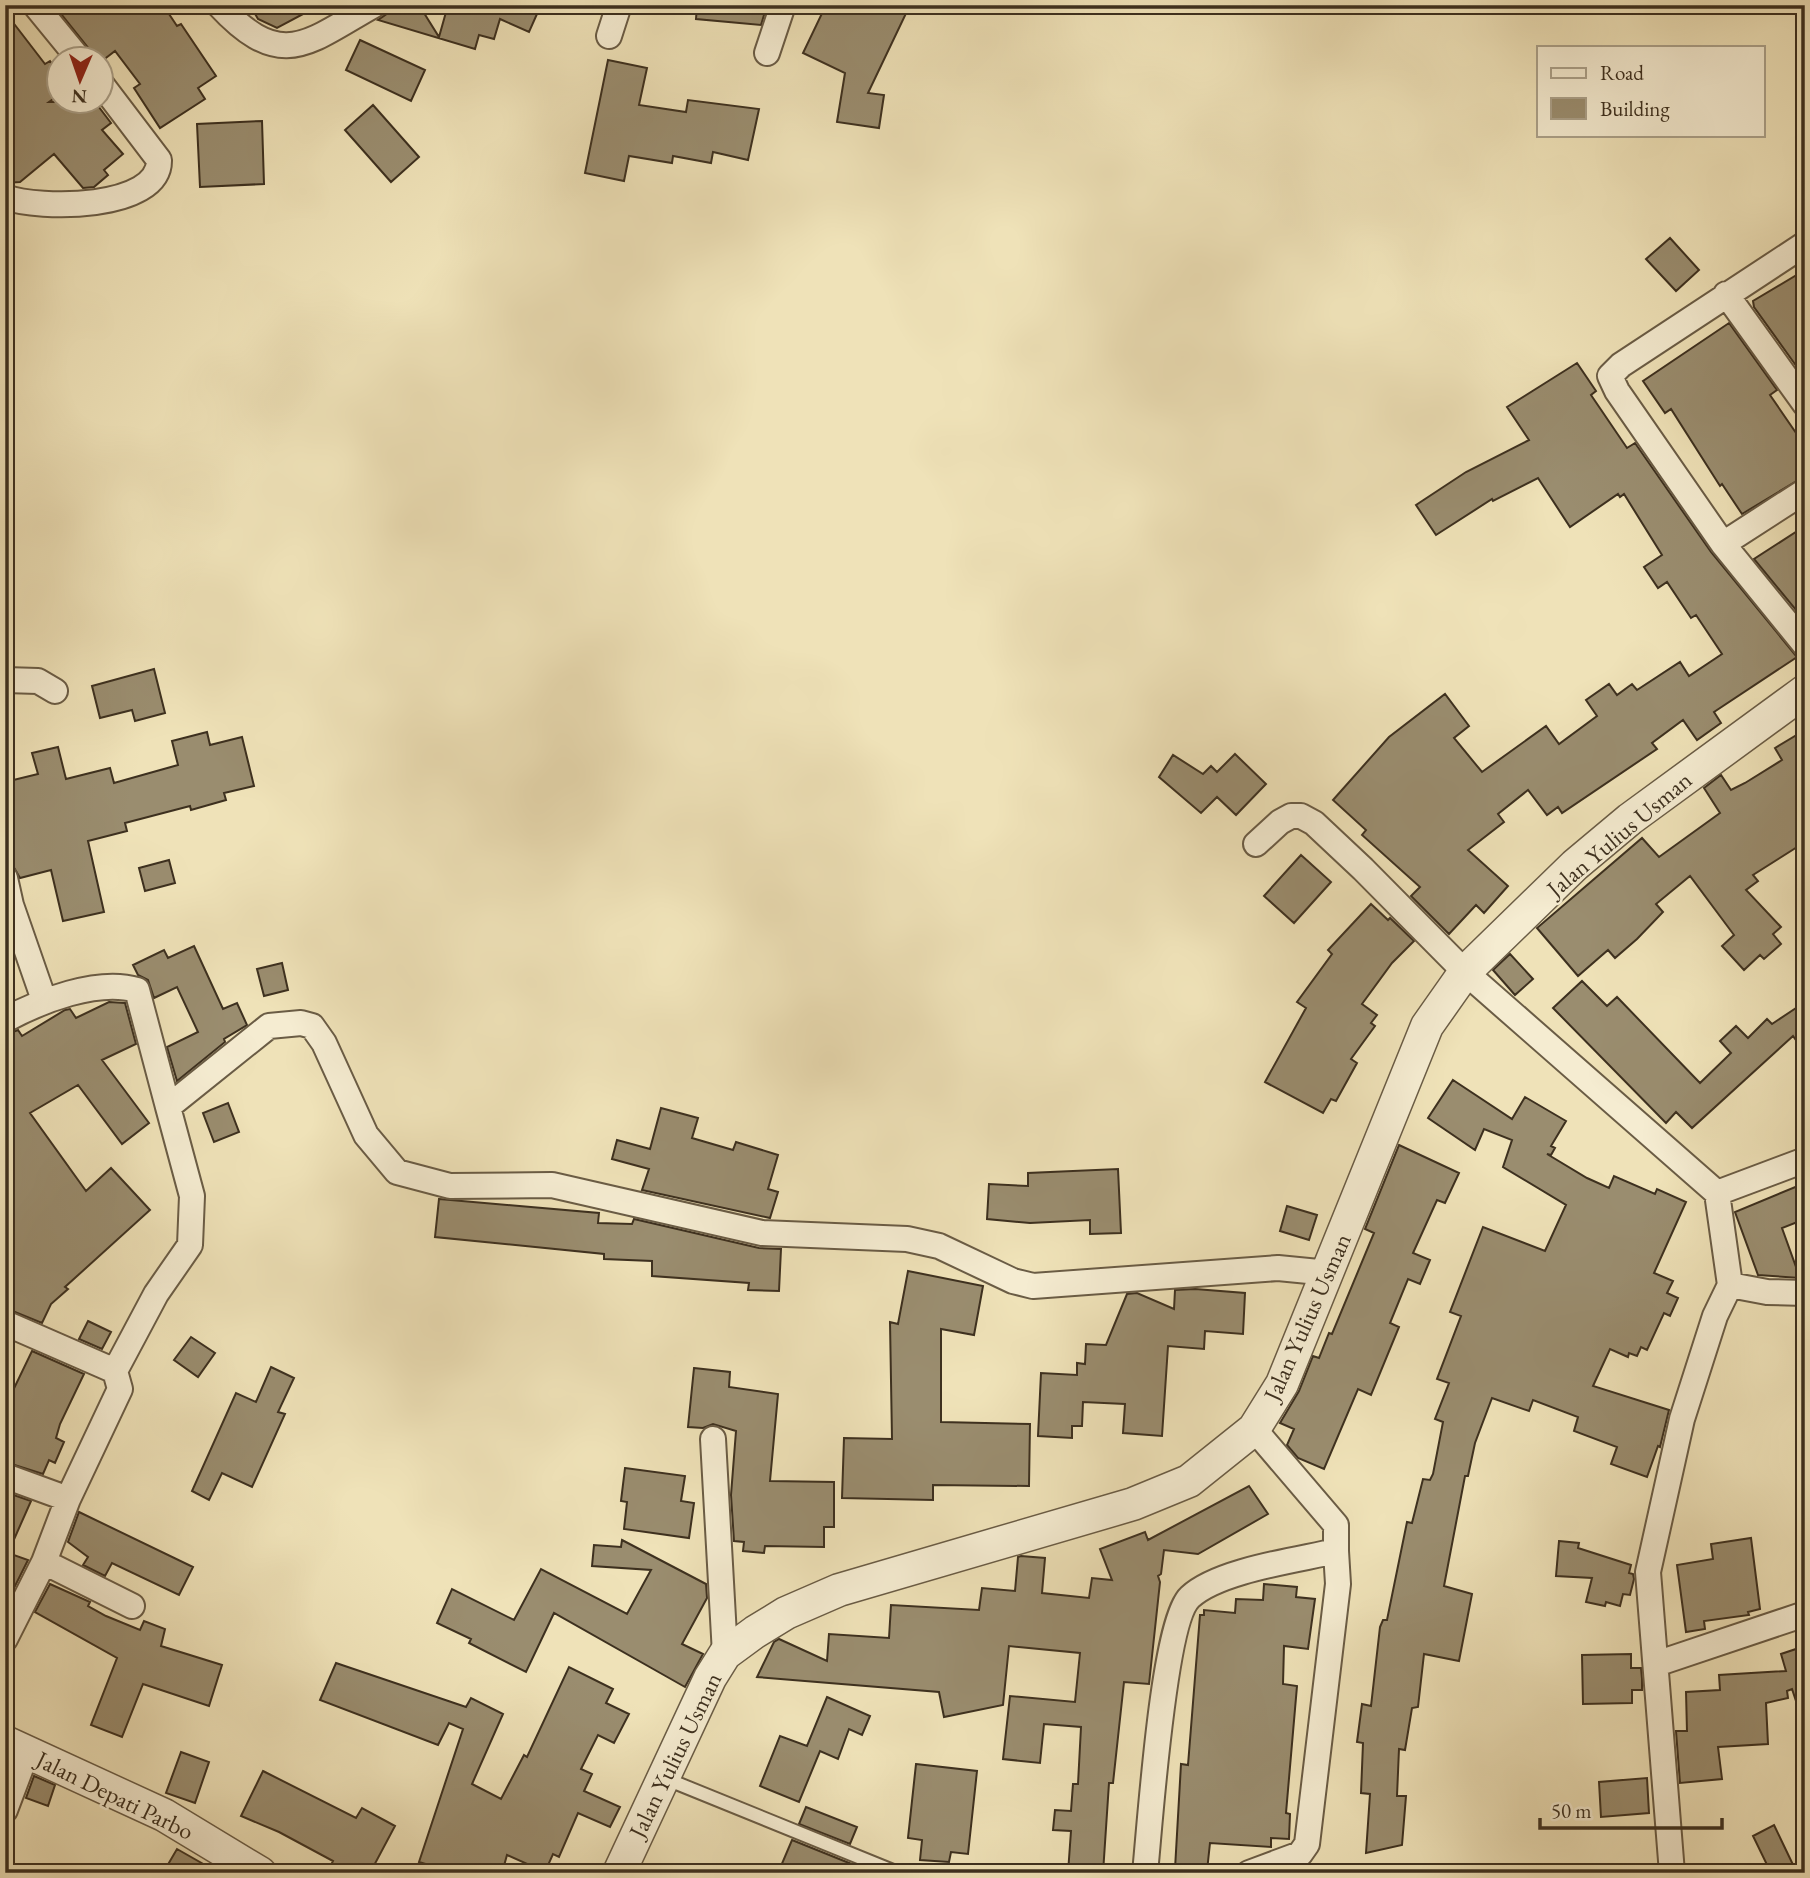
<svg xmlns="http://www.w3.org/2000/svg" width="1810" height="1878" font-family="'EB Garamond',serif">
  <style>
    .building { fill: #9a8d6f; stroke: #3d301f; stroke-width: 2 }
    .lines { fill: none; stroke-linecap: round; stroke-linejoin: round }
    .service-casing { stroke: #6a5c45; stroke-width: 16 }
    .minor-casing { stroke: #6a5c45; stroke-width: 28 }
    .tertiary-casing { stroke: #6a5c45; stroke-width: 35 }
    .service { stroke: #f5ecd1; stroke-width: 12 }
    .minor { stroke: #f5ecd1; stroke-width: 24 }
    .tertiary { stroke: #f5ecd1; stroke-width: 32 }
    .labels { text-anchor: middle; dominant-baseline: central; stroke-width: 5; stroke-linejoin: round; paint-order: stroke }
    .street-label { font-size: 24px; fill: #3d301f; stroke: #f5ecd1 }
  </style>
  <rect width="100%" height="100%" fill="#efe2b8"/>
  <filter id="stains"><feTurbulence type="fractalNoise" baseFrequency=".00286" numOctaves="4"/><feColorMatrix values="0 0 0 0 .2 0 0 0 0 .09 0 0 0 0 .02 0 0 0 .5 -.17"/></filter>
  <radialGradient id="worn" r=".72"><stop offset=".6" stop-color="#630" stop-opacity="0"/><stop offset="1" stop-color="#630" stop-opacity=".3"/></radialGradient>
  <path class="building" d="M54,5H163L177,26L181,24L216,76L198,88L205,99L160,128L134,88L140,84L115,51L102,61L98,60Z
    M250,5H320L277,28L258,19Z
    M400,5H419L439,37L448,5H541L529,32L500,19L494,39L479,35L475,49L378,20Z
    M697,5H767L761,25L696,19Z
    M826,5H910L868,93L884,95L879,128L837,122L845,73L803,53Z
    M5,12L45,64L50,61L60,74V94L49,102H95L111,123L102,130L123,154L104,170L108,175L94,187L83,188L54,154L20,182L5,183Z
    M360,40L425,70L411,101L346,70Z
    M608,60L647,68L639,105L686,112L688,100L759,109L748,160L713,152L711,163L673,156L672,163L629,156L624,181L585,173Z
    M373,105L419,157L391,182L345,130Z
    M262,121L264,184L200,187L197,124Z
    M1670,238L1699,270L1676,291L1646,259Z
    M1805,270V372L1802,374L1754,307L1753,301Z
    M1729,323L1777,390L1770,395L1805,446V476L1742,514L1722,484L1720,486L1671,409L1665,413L1643,381Z
    M1577,363L1596,391L1591,395L1627,448L1635,443L1711,552L1797,657L1714,712L1721,723L1697,740L1683,720L1652,743L1657,749L1562,813L1558,807L1547,815L1528,790L1498,814L1504,822L1468,850L1508,886L1484,913L1476,905L1449,934L1411,896L1420,887L1362,835L1366,830L1333,800L1389,737L1445,694L1469,726L1454,738L1482,772L1546,726L1559,744L1597,716L1586,700L1609,684L1617,695L1632,684L1637,690L1680,662L1689,676L1722,654L1696,615L1691,618L1667,582L1658,588L1644,567L1662,555L1624,494L1620,497L1618,494L1570,527L1538,478L1493,501L1492,499L1436,535L1416,505L1466,472L1529,440L1507,407Z
    M1805,526V621L1754,559Z
    M154,669L165,713L135,721L132,710L100,718L92,686Z
    M1805,730V842L1753,875L1758,881L1746,890L1781,927L1773,934L1781,944L1764,959L1760,955L1744,970L1722,946L1734,935L1690,876L1656,904L1663,912L1637,939L1615,958L1608,950L1578,976L1537,928L1642,838L1659,857L1720,813L1704,788L1721,775L1731,790L1745,783L1782,760L1775,748Z
    M207,732L210,745L242,737L254,786L224,793L226,800L191,810L190,806L125,823L127,831L88,841L104,912L63,921L51,870L20,878L13,866L5,836V782L38,774L32,753L58,747L66,779L110,768L114,783L178,765L172,741Z
    M1235,754L1266,784L1236,815L1217,797L1201,813L1159,777L1173,755L1203,774L1211,766L1217,772Z
    M1301,855L1331,882L1294,923L1264,896Z
    M169,860L175,883L145,891L139,868Z
    M1371,904L1388,920L1390,918L1414,941L1392,963L1362,1004L1377,1015L1371,1023L1375,1026L1351,1059L1357,1063L1336,1101L1331,1099L1323,1113L1265,1082L1306,1008L1297,1002L1332,954L1328,950Z
    M194,946L223,1009L237,1003L247,1025L224,1039L225,1042L177,1081L167,1047L198,1032L177,987L154,998L148,980L138,975L133,965L164,950L168,958Z
    M1510,954L1533,979L1515,995L1493,970Z
    M282,963L288,990L264,996L257,969Z
    M1582,981L1607,1006L1617,997L1700,1083L1731,1053L1720,1041L1736,1026L1748,1038L1767,1019L1772,1024L1805,1002V1053L1793,1036L1692,1128L1676,1112L1666,1123L1553,1008Z
    M109,1002L125,1003L136,1044L102,1060L149,1123L122,1144L78,1085L30,1113L86,1191L111,1168L150,1210L65,1287L68,1289L51,1304L42,1323L5,1308V1035L18,1030L22,1036L65,1010L70,1009L76,1018Z
    M1453,1080L1512,1119L1525,1097L1566,1121L1551,1146L1555,1148L1551,1155L1547,1154L1587,1178L1609,1188L1614,1176L1655,1194L1657,1189L1686,1202L1654,1273L1673,1281L1667,1293L1678,1298L1670,1316L1664,1313L1647,1350L1641,1347L1637,1356L1629,1353L1628,1357L1610,1349L1593,1386L1669,1410L1660,1447L1658,1446L1647,1477L1611,1464L1617,1447L1574,1431L1578,1417L1533,1400L1529,1411L1492,1398L1475,1443L1468,1476H1465L1444,1586L1472,1594L1459,1661L1424,1654L1418,1707L1412,1708L1405,1750L1399,1749L1397,1796H1406L1402,1845L1366,1853L1370,1794L1361,1793L1363,1743L1357,1742L1362,1704L1371,1706L1380,1627L1383,1620H1387L1407,1522L1412,1523L1423,1479L1430,1480L1433,1474L1443,1422L1435,1419L1449,1383L1437,1379L1461,1316L1450,1312L1483,1227L1545,1251L1566,1205L1503,1167L1512,1140L1484,1129L1475,1150L1428,1118Z
    M228,1103L239,1132L214,1142L203,1113Z
    M661,1108L698,1118L692,1138L733,1150L736,1142L778,1155L768,1189L778,1192L770,1218L642,1190L649,1169L612,1159L617,1140L650,1149Z
    M1399,1145L1459,1173L1445,1203L1437,1200L1413,1253L1430,1260L1420,1284L1408,1279L1390,1323L1399,1327L1371,1395L1358,1389L1324,1469L1298,1458L1287,1445L1294,1429L1280,1423L1299,1391L1313,1356L1319,1358L1329,1333L1332,1334L1374,1233L1365,1229Z
    M1118,1169L1121,1233L1090,1234V1220L1030,1223L987,1219L989,1184L1028,1186V1173Z
    M1805,1183V1219L1782,1228L1800,1278L1758,1275L1735,1212Z
    M439,1199L599,1213L598,1223L632,1224L634,1219L759,1248L781,1249L779,1291L748,1290L749,1283L652,1276V1261L604,1259V1254L435,1237Z
    M1287,1206L1317,1215L1309,1240L1280,1231Z
    M908,1271L983,1286L974,1335L941,1329V1422L1030,1424L1029,1486L933,1485V1500L842,1498L844,1438L892,1439L890,1322L898,1324Z
    M1195,1289L1245,1293L1243,1334L1205,1331L1204,1349L1168,1346L1162,1436L1123,1433L1125,1404L1083,1402L1082,1426H1072V1438L1038,1436L1041,1373L1077,1375V1363L1085,1364L1086,1344L1106,1345L1127,1294L1137,1293L1174,1309L1175,1290Z
    M88,1321L111,1332L102,1349L79,1339Z
    M191,1337L215,1353L198,1377L174,1360Z
    M32,1351L84,1374L60,1424L56,1438L64,1442L55,1463L49,1460L43,1474L5,1462V1407Z
    M271,1367L294,1378L278,1412L285,1414L252,1487L222,1473L209,1500L192,1491L236,1393L256,1402Z
    M694,1368L730,1372L729,1387L778,1394L770,1481L834,1482V1527H824V1547L765,1546L764,1553L743,1551L744,1542L734,1541L731,1495L736,1431L713,1424L703,1428L688,1427Z
    M625,1468L685,1476L681,1501L694,1503L689,1538L624,1529L627,1502L621,1501Z
    M1249,1486L1268,1514L1198,1554L1164,1550L1161,1574L1158,1576L1160,1582L1149,1684L1124,1682L1113,1783H1109L1103,1873H1068L1071,1831L1053,1830L1055,1810L1071,1811L1073,1784H1078L1081,1727L1044,1724L1040,1763L1003,1759L1010,1696L1075,1702L1080,1653L1009,1646L1003,1705L944,1717L939,1692L757,1677L774,1642L779,1639L827,1661L829,1634L889,1638L891,1605L979,1610L982,1588L1015,1591L1018,1557L1021,1556L1045,1558L1042,1593L1089,1598L1092,1578L1112,1580L1100,1549L1145,1532L1148,1540Z
    M5,1492L31,1501L8,1553L28,1560L5,1606Z
    M79,1512L193,1567L179,1595L112,1563L105,1576L83,1565L88,1557L68,1542Z
    M1751,1538L1760,1609L1748,1612L1749,1615L1704,1621L1705,1629L1686,1632L1677,1565L1713,1559L1711,1544Z
    M622,1540L706,1584L707,1598L682,1644L703,1654L685,1687L554,1613L526,1672L469,1643L471,1639L437,1623L452,1589L514,1620L541,1569L627,1614L651,1570L592,1566L594,1545L621,1547Z
    M1559,1541L1579,1543L1578,1548L1631,1565L1629,1573L1633,1574L1634,1579L1630,1595L1623,1594L1620,1606L1606,1602L1605,1606L1586,1602L1592,1578L1556,1576Z
    M50,1584L90,1602L88,1606L106,1616L140,1630L144,1621L165,1629L161,1646L222,1665L209,1706L143,1684L122,1737L91,1725L117,1658L35,1612Z
    M1264,1584L1297,1587L1296,1597L1315,1599L1308,1649L1284,1646L1283,1684L1297,1686L1286,1813L1290,1814L1289,1839L1271,1838V1847L1210,1843L1207,1871L1175,1869L1181,1764L1188,1765L1200,1615H1204V1610L1235,1613L1236,1599L1263,1600Z
    M1805,1646V1715L1801,1716L1792,1689L1787,1691L1788,1698L1766,1703L1768,1744L1718,1747L1722,1779L1680,1783L1676,1731H1687L1686,1692L1720,1690L1719,1675L1786,1671L1781,1654Z
    M1631,1654V1668H1641L1642,1679V1690H1632V1703L1583,1704L1582,1655Z
    M336,1663L466,1707L471,1698L503,1714L472,1784L501,1799L524,1755L527,1757L569,1667L613,1689L606,1703L629,1714L614,1743L598,1735L581,1769L592,1774L584,1791L620,1807L610,1827L578,1813L559,1857L553,1854L545,1872L507,1855L502,1873H441L442,1869L419,1862L463,1729L449,1723L438,1745L320,1700Z
    M827,1697L870,1716L862,1735L849,1729L838,1759L820,1751L799,1802L760,1786L780,1736L807,1746Z
    M181,1752L209,1762L195,1803L166,1793Z
    M916,1764L977,1771L968,1854L951,1852L949,1862L920,1860L922,1840L908,1838Z
    M263,1771L356,1818L362,1808L395,1826L370,1873H327L333,1861L279,1832L241,1816Z
    M34,1776L55,1785L48,1806L26,1798Z
    M1647,1778L1649,1813L1601,1817L1599,1782Z
    M806,1807L857,1827L850,1844L799,1824Z
    M1774,1825L1797,1873H1771L1753,1836Z
    M792,1840L874,1873H778Z
    M177,1849L219,1873H163Z"/>
  <g class="lines">
    <defs>
      <path id="service" d="M664,1778L898,1873"/>
      <path id="minor" d="M35,5L80,60
        M219,5C282,73 308,42 374,5
        M609,36L619,5
        M767,53L783,5
        M5,197C39,210 160,210 159,160L102,85
        M1805,244L1621,365L1610,376L1617,391L1723,544L1805,645
        M1726,294L1805,404
        M1723,544L1805,491
        M5,680L38,681L55,691
        M1256,844L1280,822L1291,816H1301L1314,823L1363,869L1465,972L1717,1193L1730,1285L1767,1292L1805,1293
        M5,878L11,905L44,1000
        M5,1020C40,1001 98,978 137,990L168,1107
        M1717,1193L1805,1160
        M5,1323L115,1371L120,1389L68,1499L44,1562L5,1639
        M115,1371L156,1294L190,1245L192,1196L168,1107L269,1026L301,1023L312,1026L324,1043L366,1135L397,1172L450,1186L552,1185L762,1233L907,1239L939,1246L1013,1281L1033,1286L1278,1268L1329,1273
        M1254,1429L1336,1525V1551
        M713,1439L725,1654
        M5,1476L68,1499
        M44,1562L132,1606
        M1656,1664L1805,1614
        M5,1810L27,1752
        M1145,1873C1150,1826 1163,1622 1190,1597C1219,1570 1298,1560 1336,1551L1338,1584L1307,1844L1300,1854L1249,1873
        M1672,1873L1648,1572L1682,1419L1715,1316L1730,1285"/>
      <path id="tertiary" d="M5,1742L164,1815L260,1873
        M619,1873L710,1678L725,1654L755,1632L786,1613L839,1590L1133,1504L1189,1481L1254,1429L1282,1384L1427,1026L1465,972L1575,865L1630,819L1805,691"/>
    </defs>
    <use href="#service" class="service-casing"/>
    <use href="#minor" class="minor-casing"/>
    <use href="#tertiary" class="tertiary-casing"/>
    <use href="#service" class="service"/>
    <use href="#minor" class="minor"/>
    <use href="#tertiary" class="tertiary"/>
  </g>
  <g class="labels">
    <g class="street-label">
      <text transform="translate(1619 834) rotate(-40)">Jalan Yulius Usman</text>
      <text transform="translate(1307 1317) rotate(-66)">Jalan Yulius Usman</text>
      <text transform="translate(675 1755) rotate(-64)">Jalan Yulius Usman</text>
      <text transform="translate(115 1795) rotate(26)">Jalan Depati Parbo</text>
    </g>
  </g>
  <rect width="1810" height="1878" fill="none" stroke="#efe2b8" stroke-width="28"/>
  <rect x="7" y="7" width="1796" height="1864" fill="none" stroke="#3d301f" stroke-width="3.5"/>
  <rect x="14" y="14" width="1782" height="1850" fill="none" stroke="#3d301f" stroke-width="2"/>
  <rect x="1537" y="46" width="228" height="91" fill="#f5ecd1" stroke="#aba18a" stroke-width="2"/>
  <rect x="1551" y="68" width="35" height="10" fill="#f5ecd1" stroke="#aba18a" stroke-width="2"/>
  <text x="1600" y="80" font-size="21" fill="#3d301f">Road</text>
  <rect x="1551" y="98" width="35" height="21" fill="#9a8d6f" stroke="#aba18a" stroke-width="2"/>
  <text x="1600" y="116" font-size="21" fill="#3d301f">Building</text>
  <g transform="translate(80 80) rotate(182)"><circle r="33" fill="#f5ecd1" stroke="#aba18a" stroke-width="2"/>
  <path d="M0-5L12 26L0 18L-12 26Z" fill="#8f2418"/>
  <text y="-10" font-size="19" font-weight="bold" text-anchor="middle" fill="#3d301f">N</text>
  </g>
  <path d="M1540 1818v10h182v-10" fill="none" stroke="#3d301f" stroke-width="3.5"/>
  <text x="1551" y="1818" font-size="21" fill="#3d301f" stroke="#f5ecd1" stroke-width="5" paint-order="stroke">50 m</text>
  <rect width="100%" height="100%" filter="url(#stains)"/>
  <rect width="100%" height="100%" fill="url(#worn)"/>
</svg>
